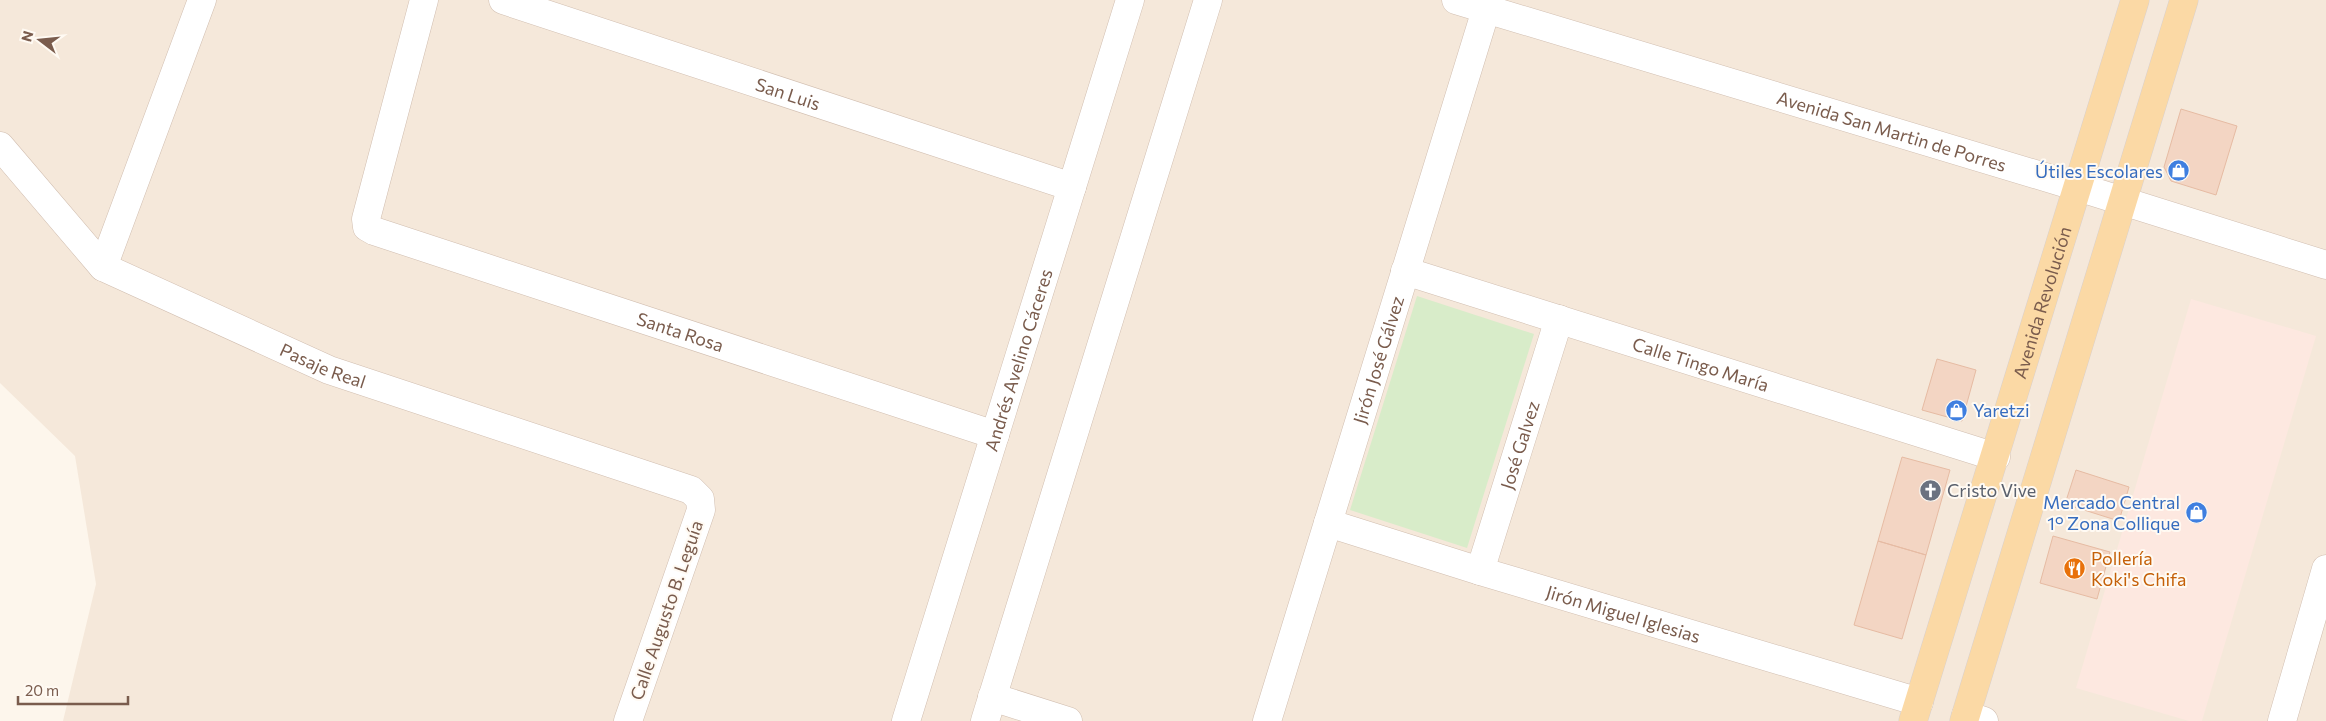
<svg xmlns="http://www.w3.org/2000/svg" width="2326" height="721" font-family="Commissioner,sans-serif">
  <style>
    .residential { fill: #f5e8da }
    .commercial { fill: #fde8e0 }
    .green { fill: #d8ecc9 }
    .building { fill: #f3d5c3; stroke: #e6bba3 }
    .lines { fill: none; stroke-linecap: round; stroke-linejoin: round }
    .minor-casing { stroke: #d1beb0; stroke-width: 29 }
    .major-casing { stroke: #dad1cd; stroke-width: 29 }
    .minor { stroke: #fff; stroke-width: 28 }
    .major { stroke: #fbd9a5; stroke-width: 28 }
    .labels { text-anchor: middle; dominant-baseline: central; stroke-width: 4; stroke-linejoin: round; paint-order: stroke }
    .street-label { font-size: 18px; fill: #7a5c4d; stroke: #fffaf3 }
    .shop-label { font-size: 18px; fill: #366cbe; stroke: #fffaf3; text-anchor: end }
    .worship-label { font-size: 18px; fill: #5b616d; stroke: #fffaf3; text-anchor: start }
    .food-label { font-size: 18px; fill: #c56008; stroke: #fffaf3; text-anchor: start }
  </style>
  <rect width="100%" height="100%" fill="#fdf6ec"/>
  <path class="residential" d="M0,0H2326V721H63L96,584L75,456L0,383Z"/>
  <path class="commercial" d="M2191,299L2316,336L2202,721H2189L2076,688Z"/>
  <path class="green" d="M1417,296L1534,334L1467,548L1350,510Z"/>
  <path class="building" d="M2181,109L2237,126L2216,195L2171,181L2164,167Z
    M1937,359L1976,370L1962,421L1922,410Z
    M1902,457L1950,470L1926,555L1878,541Z
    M2076,470L2129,487L2119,521L2065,504Z
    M2053,536L2110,552L2097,599L2040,583Z
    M1878,541L1926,555L1902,639L1854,625Z"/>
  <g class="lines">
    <defs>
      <g id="minor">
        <path id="s1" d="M424,0L366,219L367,227L374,231L995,435"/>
        <path id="s2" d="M503,0L1072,187"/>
        <path id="s3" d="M1456,0L2078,187L2326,265"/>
        <path id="s4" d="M0,146L103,267L329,370L691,490L700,499L701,510L628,721"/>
        <path d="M103,267L202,0"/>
        <path id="s5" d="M1405,271L1996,457"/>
        <path id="s6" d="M1328,523L1480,571L1919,702"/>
        <path id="s7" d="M1480,571L1559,319"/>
        <path d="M992,697L1068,721"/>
        <path d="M1966,715L1984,721"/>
        <path id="s8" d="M906,721L1130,0"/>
        <path d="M985,721L1208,0"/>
        <path id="s9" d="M1267,721L1489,0"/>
        <path d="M2282,721L2326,569"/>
      </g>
      <g id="major">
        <path id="s10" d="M1913,721L2135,0"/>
        <path d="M1964,721L2184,0"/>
      </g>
    </defs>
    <use href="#minor" class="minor-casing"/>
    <use href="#major" class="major-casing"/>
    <use href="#minor" class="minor"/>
    <use href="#major" class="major"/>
  </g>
  <defs>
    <symbol id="shop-disc" viewBox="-11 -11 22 22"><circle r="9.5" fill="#3f7fe0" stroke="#fffaf3"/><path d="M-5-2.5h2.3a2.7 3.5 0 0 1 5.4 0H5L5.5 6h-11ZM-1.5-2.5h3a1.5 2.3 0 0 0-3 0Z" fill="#fff"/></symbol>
    <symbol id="church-disc" viewBox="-11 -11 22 22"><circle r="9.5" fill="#6b7280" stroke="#fffaf3"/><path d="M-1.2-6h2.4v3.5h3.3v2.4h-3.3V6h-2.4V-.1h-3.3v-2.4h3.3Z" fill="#fff"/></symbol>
    <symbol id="restaurant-disc" viewBox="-11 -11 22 22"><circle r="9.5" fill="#e8710a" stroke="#fffaf3"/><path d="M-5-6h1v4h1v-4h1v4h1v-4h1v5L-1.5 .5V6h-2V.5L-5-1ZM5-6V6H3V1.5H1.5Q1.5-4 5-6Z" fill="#fff"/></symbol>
  </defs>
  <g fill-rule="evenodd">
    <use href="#shop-disc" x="2166" y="158" width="25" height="25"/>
    <use href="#shop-disc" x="1944" y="398" width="25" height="25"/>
    <use href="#church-disc" x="1918" y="478" width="25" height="25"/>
    <use href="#shop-disc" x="2184" y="500" width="25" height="25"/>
    <use href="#restaurant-disc" x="2062" y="556" width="25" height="25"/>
  </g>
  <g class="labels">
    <g class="street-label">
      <text stroke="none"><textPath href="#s2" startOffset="300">San Luis</textPath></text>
      <text stroke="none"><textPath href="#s3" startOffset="455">Avenida San Martin de Porres</textPath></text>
      <text stroke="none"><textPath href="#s10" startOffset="438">Avenida Revolución</textPath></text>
      <text stroke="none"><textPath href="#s1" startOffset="565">Santa Rosa</textPath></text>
      <text stroke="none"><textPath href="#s9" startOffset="378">Jirón José Gálvez</textPath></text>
      <text stroke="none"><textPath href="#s8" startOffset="378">Andrés Avelino Cáceres</textPath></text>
      <text stroke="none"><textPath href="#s5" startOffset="310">Calle Tingo María</textPath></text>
      <text stroke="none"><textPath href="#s4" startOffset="400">Pasaje Real</textPath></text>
      <text stroke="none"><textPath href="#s7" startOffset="132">José Galvez</textPath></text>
      <text transform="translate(666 610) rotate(-71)">Calle Augusto B. Leguía</text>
      <text stroke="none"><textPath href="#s6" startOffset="309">Jirón Miguel Iglesias</textPath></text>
    </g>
    <g class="shop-label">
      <text x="2163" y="171">Útiles Escolares</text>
      <text x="1973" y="410" text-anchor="start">Yaretzi</text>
      <text x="2180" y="502">Mercado Central<tspan x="2180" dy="21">1° Zona Collique</tspan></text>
    </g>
    <g class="worship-label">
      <text x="1947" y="490">Cristo Vive</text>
    </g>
    <g class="food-label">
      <text x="2091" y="558">Pollería<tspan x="2091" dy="21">Koki's Chifa</tspan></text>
    </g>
  </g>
  <g transform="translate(40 40) rotate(286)" stroke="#fffaf3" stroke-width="4" paint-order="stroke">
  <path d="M0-4L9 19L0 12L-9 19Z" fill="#7a5c4d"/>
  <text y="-8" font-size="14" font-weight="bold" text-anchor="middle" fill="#7a5c4d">N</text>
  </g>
  <path d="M18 696v8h110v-8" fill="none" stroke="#7a5c4d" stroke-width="2.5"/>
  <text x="25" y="696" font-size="15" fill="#7a5c4d" stroke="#fffaf3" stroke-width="4" paint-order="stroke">20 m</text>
</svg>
